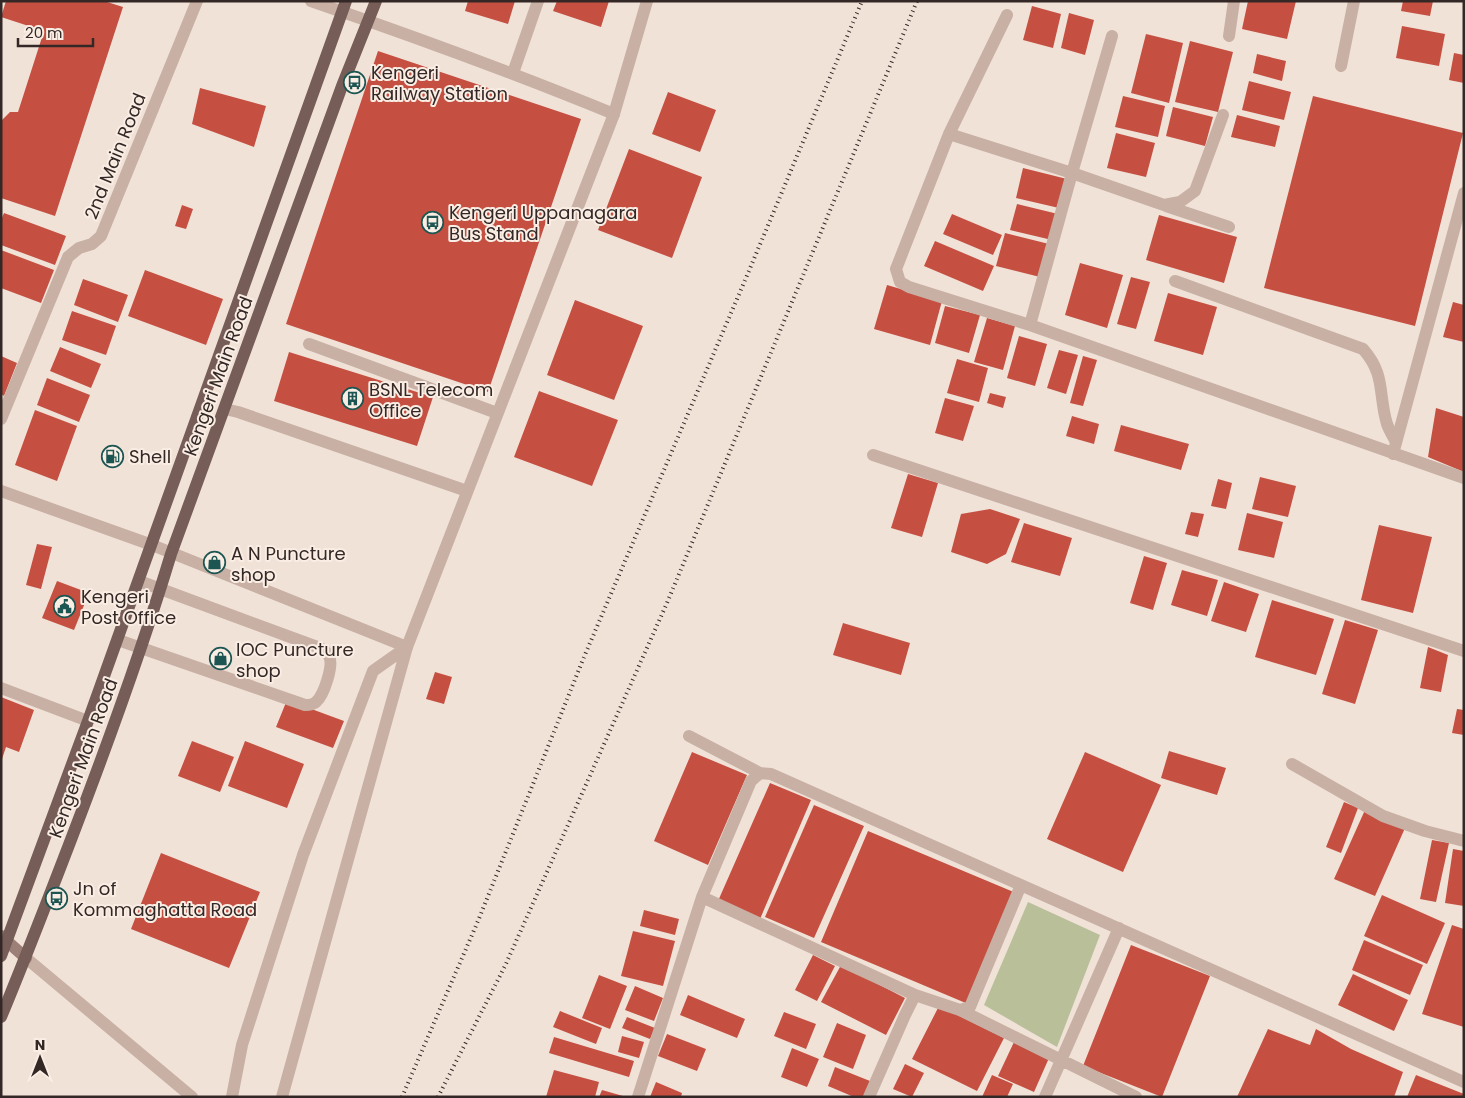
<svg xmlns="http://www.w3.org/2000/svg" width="1465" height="1098" font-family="Poppins,sans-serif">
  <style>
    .green { fill: #b8bf99 }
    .building { fill: #c55042 }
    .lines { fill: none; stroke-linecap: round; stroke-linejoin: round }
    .service { stroke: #c8b0a5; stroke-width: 12 }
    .minor { stroke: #c8b0a5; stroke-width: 12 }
    .tertiary { stroke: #c8b0a5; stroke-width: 12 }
    .secondary { stroke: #9c7f76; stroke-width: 12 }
    .primary { stroke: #765d57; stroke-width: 12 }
    .rail { stroke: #342826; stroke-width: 4; stroke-dasharray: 1 4; stroke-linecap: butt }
    .labels { text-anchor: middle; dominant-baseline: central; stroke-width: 4; stroke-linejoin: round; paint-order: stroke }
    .poi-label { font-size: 18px; fill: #342826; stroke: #f9ede4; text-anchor: start }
    .street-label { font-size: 18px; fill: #342826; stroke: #f9ede4 }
  </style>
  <rect width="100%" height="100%" fill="#f1e2d8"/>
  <path class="green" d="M1028,902L1100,935L1057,1047L984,1005Z"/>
  <path class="building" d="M6,1H104L123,7L55,216L1,198V121L10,112H18L44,31L1,17Z
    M468,1H515L508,24L465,11Z
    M557,1H609L601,27L553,11Z
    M1248,1H1296L1287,39L1242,29Z
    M1403,1H1433L1430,16L1401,11Z
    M1032,6L1061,14L1053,48L1023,40Z
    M1069,13L1094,20L1085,55L1061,48Z
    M1402,26L1445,34L1439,66L1396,58Z
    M1146,34L1183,43L1169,103L1131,93Z
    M1190,41L1233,52L1218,112L1175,102Z
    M378,51L581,119L488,392L286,324Z
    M1454,53L1464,55V83L1449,80Z
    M1257,54L1286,61L1282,81L1253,73Z
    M1249,81L1291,92L1284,120L1242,110Z
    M200,88L266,106L254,147L192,124Z
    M668,92L716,110L700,152L652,134Z
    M1123,96L1165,106L1158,137L1115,127Z
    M1313,96L1463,133L1415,326L1264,288Z
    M1173,107L1213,117L1205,146L1166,136Z
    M1237,115L1280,126L1275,147L1231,137Z
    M1116,133L1155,143L1146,177L1107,168Z
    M629,149L702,177L672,258L598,230Z
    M1023,168L1067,179L1059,208L1016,198Z
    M1017,204L1058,214L1052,240L1010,230Z
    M182,205L193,209L186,229L175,226Z
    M4,213L66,236L55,265L1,245V220Z
    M952,214L1002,235L993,255L943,234Z
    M1159,215L1237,237L1224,283L1146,260Z
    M1005,233L1049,244L1040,277L996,266Z
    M935,241L994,266L983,291L924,266Z
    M1,250L54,270L41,303L1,288Z
    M1080,263L1123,275L1107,328L1065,315Z
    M145,270L223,299L206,345L128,316Z
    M1131,277L1150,282L1136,329L1117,324Z
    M83,279L128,295L118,322L74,305Z
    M887,285L942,301L930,345L874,329Z
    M1168,293L1217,307L1203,355L1154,341Z
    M575,300L643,326L614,400L547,375Z
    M1453,302L1464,305V342L1443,337Z
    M945,306L980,315L969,353L935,343Z
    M72,311L116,326L106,355L62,340Z
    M987,318L1015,326L1003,370L974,362Z
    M1019,336L1047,344L1035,386L1007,378Z
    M60,347L101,364L91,388L50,371Z
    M1059,350L1078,355L1066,394L1047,388Z
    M289,352L433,397L417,446L274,401Z
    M1,356L17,363L4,396L1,394Z
    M1083,356L1097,360L1083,406L1070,403Z
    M957,359L988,368L979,402L947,393Z
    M47,378L90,395L79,422L37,405Z
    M539,391L618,420L592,486L514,457Z
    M990,393L1006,397L1003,408L987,403Z
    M945,398L974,406L963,441L935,433Z
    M1436,408L1464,417V472L1428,457Z
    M35,410L77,426L57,481L15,465Z
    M1072,416L1099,424L1094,444L1066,436Z
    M1121,425L1189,444L1181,470L1114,451Z
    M908,474L938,483L922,537L891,528Z
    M1260,477L1296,486L1288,517L1252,509Z
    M1218,479L1232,483L1226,509L1211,506Z
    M990,509L1020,519L1006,554L987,564L951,552L961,514Z
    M1191,512L1204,514L1198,537L1185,534Z
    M1247,513L1283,522L1274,558L1238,550Z
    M1024,523L1072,538L1060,576L1011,562Z
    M1379,525L1432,537L1413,613L1361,600Z
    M37,544L52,547L41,589L26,585Z
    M1144,556L1167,563L1153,610L1130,603Z
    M1182,570L1218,580L1207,616L1171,605Z
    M57,581L89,593L74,630L42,618Z
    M1224,582L1259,594L1246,632L1211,621Z
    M1272,600L1334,619L1316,675L1255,657Z
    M1345,620L1378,630L1355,704L1322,694Z
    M843,623L910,643L901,675L833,655Z
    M1428,647L1448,655L1441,692L1420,688Z
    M435,672L452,677L444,704L426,699Z
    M1,697L34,710L19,752L6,747L2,759Z
    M287,700L344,721L333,748L276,727Z
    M1457,709L1464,710V735L1452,733Z
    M192,741L234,757L220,792L178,776Z
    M245,741L304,764L287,808L228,786Z
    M1169,751L1226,768L1217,795L1161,778Z
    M692,752L747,775L708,865L654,841Z
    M1085,752L1161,785L1123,872L1047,839Z
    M770,783L811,800L760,919L718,901Z
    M1344,802L1358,808L1341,853L1326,847Z
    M814,805L864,826L814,938L765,917Z
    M1365,810L1405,828L1375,896L1334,879Z
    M868,831L1016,893L968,1004L821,942Z
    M1432,840L1449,843L1436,902L1420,899Z
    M1453,849L1464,851V906L1445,903Z
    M161,853L260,892L229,968L131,929Z
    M1382,895L1445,923L1427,964L1364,936Z
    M644,910L679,919L675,935L640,926Z
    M1452,925L1464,929V1027L1422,1014Z
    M633,931L675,941L663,986L621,976Z
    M1364,940L1423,965L1410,995L1352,970Z
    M1131,945L1210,976L1162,1097L1083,1066Z
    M813,955L835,966L817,1001L795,990Z
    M841,965L905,998L886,1035L821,1002Z
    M1353,974L1408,1000L1394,1031L1338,1005Z
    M599,975L627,986L610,1029L582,1018Z
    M635,986L663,998L654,1021L625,1010Z
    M688,995L745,1019L737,1038L680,1015Z
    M939,1006L1004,1038L977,1091L912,1059Z
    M560,1011L602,1028L596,1044L553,1027Z
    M784,1012L816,1024L806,1049L774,1036Z
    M627,1017L655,1028L650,1039L622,1028Z
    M837,1023L866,1035L853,1069L823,1057Z
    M1268,1029L1310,1045L1316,1029L1351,1049L1403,1072L1394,1097H1237Z
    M667,1034L706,1049L697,1071L658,1056Z
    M622,1036L644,1042L639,1058L618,1052Z
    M554,1037L634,1061L629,1077L549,1053Z
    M1014,1042L1049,1058L1034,1092L998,1076Z
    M792,1048L819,1059L807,1087L781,1077Z
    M905,1064L924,1073L912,1097L893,1089Z
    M835,1067L870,1081L864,1097H854L828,1086Z
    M554,1070L599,1082L595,1097H546Z
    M992,1075L1013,1084L1007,1097H982Z
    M1416,1075L1464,1094L1463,1097H1407Z
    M656,1082L682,1093L681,1097H650Z
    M602,1090L623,1096V1097H599Z"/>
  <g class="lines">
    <path class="service" d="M1229,36L1234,1
      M1175,281L1363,349C1386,375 1378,394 1387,424C1389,430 1393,436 1396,442
      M309,344L497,413
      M225,409L238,412L467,491
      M118,640L305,705C309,705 313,705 316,702C324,695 334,665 329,656C328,652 323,650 320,648L139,581
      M1,688L88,721"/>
    <path class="minor" d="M311,1C413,36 514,73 614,114
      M1007,15L949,134L896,269L900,282L909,287L1030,325L1464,478
      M1341,66L1354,1
      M513,73L538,1
      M949,134L1072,173L1164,205L1180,202L1195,191L1223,115
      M1166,206L1229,227
      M1030,325L1072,173L1112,36
      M1,419L68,257L79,248L92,244L101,236L197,1
      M1393,454L1464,193
      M873,455L1464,651
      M1,491L152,545L407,647
      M689,736L760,773L771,774L1464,1082
      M1292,764L1383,816L1425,831L1464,841
      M702,897L915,995
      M26,958L192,1097
      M960,1010L1136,1097
      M638,1097L702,897L751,781L760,773
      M869,1097L905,1015L915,995L960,1010L970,1007L1021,885
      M1045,1097L1119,928"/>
    <path class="tertiary" d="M232,1097L242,1045L303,855L373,671L407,647
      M282,1097L407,647L614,114L647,1"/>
    <path class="secondary" d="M1,936L26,958"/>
    <path class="primary" d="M1,956L88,721L346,1
      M1,1017C26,957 49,897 72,837C108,743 142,650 171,554L342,86L376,1"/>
    <path class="rail" d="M402,1097L478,921L584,657L743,285L862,1
      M438,1097L505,966L667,603L917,1"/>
  </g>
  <defs>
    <symbol id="bus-ring" viewBox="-11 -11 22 22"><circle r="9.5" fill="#f9ede4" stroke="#1c5551" stroke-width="1.5"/><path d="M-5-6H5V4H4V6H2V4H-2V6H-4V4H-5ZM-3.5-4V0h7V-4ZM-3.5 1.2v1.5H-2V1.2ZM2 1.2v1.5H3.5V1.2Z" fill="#1c5551"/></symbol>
    <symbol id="building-ring" viewBox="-11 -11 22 22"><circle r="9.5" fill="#f9ede4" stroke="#1c5551" stroke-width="1.5"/><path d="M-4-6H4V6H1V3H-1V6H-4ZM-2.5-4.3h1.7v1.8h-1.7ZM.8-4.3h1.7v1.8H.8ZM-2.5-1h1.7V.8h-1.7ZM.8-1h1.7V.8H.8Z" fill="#1c5551"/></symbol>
    <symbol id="fuel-ring" viewBox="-11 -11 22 22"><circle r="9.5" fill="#f9ede4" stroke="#1c5551" stroke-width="1.5"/><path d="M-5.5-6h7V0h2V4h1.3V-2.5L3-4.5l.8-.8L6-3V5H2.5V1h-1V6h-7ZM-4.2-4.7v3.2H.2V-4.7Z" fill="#1c5551"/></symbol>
    <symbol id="shop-ring" viewBox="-11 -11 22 22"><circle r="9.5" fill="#f9ede4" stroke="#1c5551" stroke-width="1.5"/><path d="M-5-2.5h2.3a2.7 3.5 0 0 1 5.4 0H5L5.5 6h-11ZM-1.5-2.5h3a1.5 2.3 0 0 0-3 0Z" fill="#1c5551"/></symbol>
    <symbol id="civic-ring" viewBox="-11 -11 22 22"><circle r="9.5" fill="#f9ede4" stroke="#1c5551" stroke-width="1.5"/><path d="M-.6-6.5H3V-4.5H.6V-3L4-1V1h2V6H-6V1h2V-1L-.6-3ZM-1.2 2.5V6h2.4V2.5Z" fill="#1c5551"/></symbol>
  </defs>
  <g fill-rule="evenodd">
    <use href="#bus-ring" x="342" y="70" width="25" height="25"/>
    <use href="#bus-ring" x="420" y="210" width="25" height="25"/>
    <use href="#building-ring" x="340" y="386" width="25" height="25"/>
    <use href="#fuel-ring" x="100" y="444" width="25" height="25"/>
    <use href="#shop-ring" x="202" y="550" width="25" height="25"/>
    <use href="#civic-ring" x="52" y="594" width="25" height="25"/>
    <use href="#shop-ring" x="208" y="646" width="25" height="25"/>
    <use href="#bus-ring" x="44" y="886" width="25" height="25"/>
  </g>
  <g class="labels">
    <g class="poi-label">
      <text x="371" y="72">Kengeri<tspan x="371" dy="21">Railway Station</tspan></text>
      <text x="449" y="212">Kengeri Uppanagara<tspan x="449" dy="21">Bus Stand</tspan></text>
      <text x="369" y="389">BSNL Telecom<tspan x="369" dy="21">Office</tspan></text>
      <text x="129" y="456">Shell</text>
      <text x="231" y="553">A N Puncture<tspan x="231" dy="21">shop</tspan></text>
      <text x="81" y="596">Kengeri<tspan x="81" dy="21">Post Office</tspan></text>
      <text x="236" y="649">IOC Puncture<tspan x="236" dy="21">shop</tspan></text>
      <text x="73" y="888">Jn of<tspan x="73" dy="21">Kommaghatta Road</tspan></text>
    </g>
    <g class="street-label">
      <text transform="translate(115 156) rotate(-68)">2nd Main Road</text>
      <text transform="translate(218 376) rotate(-70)">Kengeri Main Road</text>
      <text transform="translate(83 758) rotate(-70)">Kengeri Main Road</text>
    </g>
  </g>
  <rect width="1465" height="1098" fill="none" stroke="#342826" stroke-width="5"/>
  <g transform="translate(40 1058)" stroke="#f9ede4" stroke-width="4" paint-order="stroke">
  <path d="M0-4L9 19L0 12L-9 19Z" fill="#342826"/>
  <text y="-8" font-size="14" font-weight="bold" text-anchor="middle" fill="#342826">N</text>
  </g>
  <path d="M18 38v8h75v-8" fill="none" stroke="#342826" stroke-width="2.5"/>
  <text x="25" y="38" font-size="15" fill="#342826" stroke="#f9ede4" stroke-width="4" paint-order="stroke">20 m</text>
</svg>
